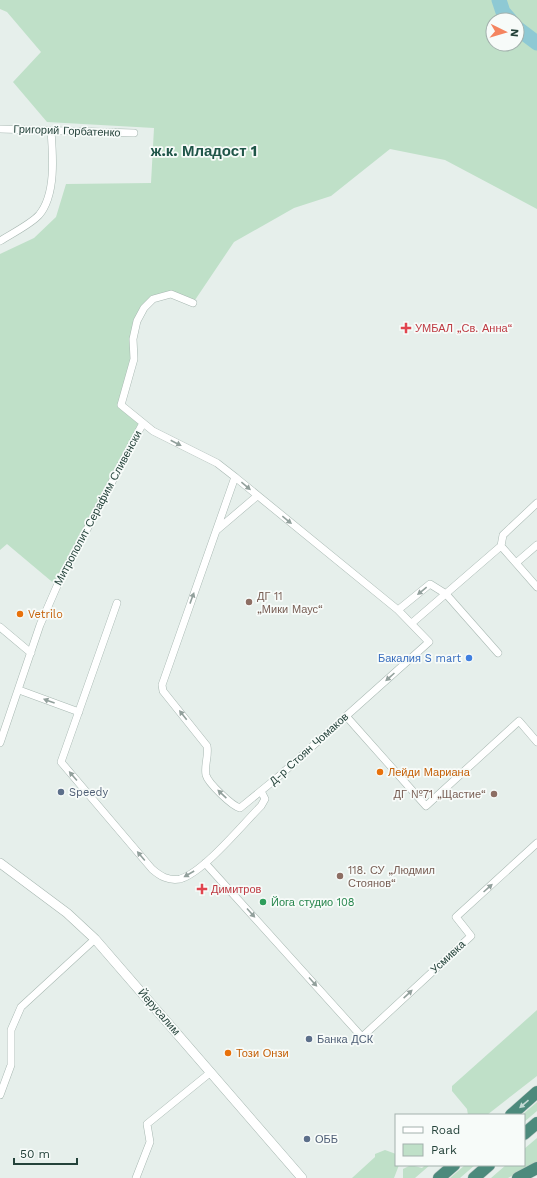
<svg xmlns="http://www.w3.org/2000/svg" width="537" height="1178" font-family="'Work Sans',sans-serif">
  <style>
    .green { fill: #bfe0c8; fill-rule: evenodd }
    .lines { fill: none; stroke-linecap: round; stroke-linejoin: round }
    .river { stroke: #8ec9d4; stroke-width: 15 }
    .minor-casing { stroke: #a8b8b2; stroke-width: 8 }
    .tertiary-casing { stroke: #a8b8b2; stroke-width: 10 }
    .trunk-casing { stroke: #c2cac8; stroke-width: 13 }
    .minor { stroke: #fff; stroke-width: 7 }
    .tertiary { stroke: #fff; stroke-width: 9 }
    .trunk { stroke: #4c8a7c; stroke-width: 12 }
    .oneway { fill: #92a09c }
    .oneway2 { fill: #c4d9d4 }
    .health-dot { fill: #e0444e; stroke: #f7fbf9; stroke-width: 1.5 }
    .education-dot { fill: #8d6e63; stroke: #f7fbf9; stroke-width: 1.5 }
    .food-dot { fill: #e8710a; stroke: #f7fbf9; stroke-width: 1.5 }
    .shop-dot { fill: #3f7fe0; stroke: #f7fbf9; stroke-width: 1.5 }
    .service-dot { fill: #5c6f8a; stroke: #f7fbf9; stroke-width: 1.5 }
    .leisure-dot { fill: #2e9e5b; stroke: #f7fbf9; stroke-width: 1.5 }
    .labels { text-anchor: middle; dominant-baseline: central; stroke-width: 3.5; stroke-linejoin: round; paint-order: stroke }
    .street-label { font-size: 11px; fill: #24423a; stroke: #f7fbf9 }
    .health-label { font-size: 11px; fill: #be3a42; stroke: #f7fbf9; text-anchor: start }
    .education-label { font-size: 11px; fill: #785e54; stroke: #f7fbf9; text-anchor: start }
    .food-label { font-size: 11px; fill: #c56008; stroke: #f7fbf9; text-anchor: start }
    .shop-label { font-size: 11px; fill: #366cbe; stroke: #f7fbf9; text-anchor: end }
    .service-label { font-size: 11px; fill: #4e5e75; stroke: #f7fbf9; text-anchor: start }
    .leisure-label { font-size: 11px; fill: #27864d; stroke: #f7fbf9; text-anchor: start }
    .district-label { font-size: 15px; font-weight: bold; fill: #1f5548; stroke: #f7fbf9 }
  </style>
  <rect width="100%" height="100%" fill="#e6efeb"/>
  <path class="green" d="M0,0H537V209L445,160L390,149L331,196L294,208L234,242L193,303L171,294L153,299L137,321L134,359L122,405L143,423L57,586L7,544L0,550V254L34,238L56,217L66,184L151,183L154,128L47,122L13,82L41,52L7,12L0,9ZM493,20H517V44H493Z
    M537,1010V1076L487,1115H468L467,1109L452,1091V1086Z
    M537,1102V1111L524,1122V1115H522Z
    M537,1138V1162L508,1178H491L506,1165H524V1149Z
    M385,1150L396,1154V1165H399L394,1178H352L375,1157V1154Z
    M411,1165L422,1168L425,1165H430L415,1178H403V1169Z
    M465,1165H475L460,1178H450Z"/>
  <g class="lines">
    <path class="river" d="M499,0L503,12L510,20
      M517,28L537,43"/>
    <defs>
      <path id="minor" d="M0,129L134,133
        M0,241C11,234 31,224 39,215C56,195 53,156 51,131
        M193,303L171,294L153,299L144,308L137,321L133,339L134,359L121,405L153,431L217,463L235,477L398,610L429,642L278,777L240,808C232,806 208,783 206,775C204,765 209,756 207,746L163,691L162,685L235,477
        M217,530L257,496
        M501,546L537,587
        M516,563L537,545
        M117,603L61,762L152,869C160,876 168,881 180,879C203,873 243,824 261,806L265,799L261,791
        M398,610L430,584L446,594L498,653
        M412,623L501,546L503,535L537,503
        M0,627L31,653
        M19,690L79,712
        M346,716L426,806L519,721L537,742
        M0,743L40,625L57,586L143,423
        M205,863L362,1037L471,936L456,917L537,843
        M0,1095L11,1065V1030L21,1007L95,939
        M136,1178L150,1142L147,1124L211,1072"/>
      <path id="tertiary" d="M0,863L67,913L95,939L302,1178"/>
      <path id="trunk" d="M511,1115L537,1092
        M524,1134L537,1123
        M439,1178L454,1165
        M474,1178L489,1165
        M518,1178L537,1168"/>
    </defs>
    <use href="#minor" class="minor-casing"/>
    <use href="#tertiary" class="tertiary-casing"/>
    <use href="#trunk" class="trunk-casing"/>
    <use href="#minor" class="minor"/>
    <use href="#tertiary" class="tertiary"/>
    <use href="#trunk" class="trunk"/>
  </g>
  <defs><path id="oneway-solid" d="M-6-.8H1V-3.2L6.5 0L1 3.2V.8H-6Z"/></defs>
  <g class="oneway">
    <use href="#oneway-solid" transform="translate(176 443) rotate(27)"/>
    <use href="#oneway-solid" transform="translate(246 486) rotate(40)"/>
    <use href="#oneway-solid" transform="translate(287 520) rotate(39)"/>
    <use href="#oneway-solid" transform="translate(422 591) rotate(141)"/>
    <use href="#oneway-solid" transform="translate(192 598) rotate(-70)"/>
    <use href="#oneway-solid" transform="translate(390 677) rotate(138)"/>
    <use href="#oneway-solid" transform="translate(49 701) rotate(-160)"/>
    <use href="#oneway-solid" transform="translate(183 715) rotate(-128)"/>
    <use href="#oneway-solid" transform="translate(73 776) rotate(-131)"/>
    <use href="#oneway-solid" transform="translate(222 794) rotate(-137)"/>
    <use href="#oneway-solid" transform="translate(141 856) rotate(-130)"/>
    <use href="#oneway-solid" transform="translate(189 874) rotate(150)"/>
    <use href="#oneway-solid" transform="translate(488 888) rotate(-42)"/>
    <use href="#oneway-solid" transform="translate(251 913) rotate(48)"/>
    <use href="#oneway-solid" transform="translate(313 982) rotate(48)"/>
    <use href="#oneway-solid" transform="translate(408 994) rotate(-43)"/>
  </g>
  <use class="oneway2" href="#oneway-solid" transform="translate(524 1104) rotate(139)"/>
  <g class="health-dot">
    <path d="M404 322h4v4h4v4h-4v4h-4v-4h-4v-4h4z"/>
    <path d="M200 883h4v4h4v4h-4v4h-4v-4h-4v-4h4z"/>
  </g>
  <g class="education-dot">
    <circle cx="249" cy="602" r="4"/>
    <circle cx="494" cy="794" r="4"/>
    <circle cx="340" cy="876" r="4"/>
  </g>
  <g class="food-dot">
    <circle cx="20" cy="614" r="4"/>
    <circle cx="380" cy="772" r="4"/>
    <circle cx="228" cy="1053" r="4"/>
  </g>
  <circle class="shop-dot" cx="469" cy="658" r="4"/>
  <g class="service-dot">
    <circle cx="61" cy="792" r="4"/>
    <circle cx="309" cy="1039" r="4"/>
    <circle cx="307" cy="1139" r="4"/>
  </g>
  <circle class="leisure-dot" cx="263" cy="902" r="4"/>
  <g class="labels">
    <g class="street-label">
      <text transform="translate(67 131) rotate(2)">Григорий Горбатенко</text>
      <text transform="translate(98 508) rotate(-62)">Митрополит Серафим Сливенски</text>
      <text transform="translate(309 749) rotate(-42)">Д-р Стоян Чомаков</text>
      <text transform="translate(448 957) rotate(-43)">Усмивка</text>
      <text transform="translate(159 1012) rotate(49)">Йерусалим</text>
    </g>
    <g class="health-label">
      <text x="415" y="328">УМБАЛ „Св. Анна“</text>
      <text x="211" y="889">Димитров</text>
    </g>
    <g class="education-label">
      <text x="257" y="596">ДГ 11<tspan x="257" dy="13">„Мики Маус“</tspan></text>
      <text x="486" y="794" text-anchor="end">ДГ №71 „Щастие“</text>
      <text x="348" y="870">118. СУ „Людмил<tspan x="348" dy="13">Стоянов“</tspan></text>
    </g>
    <g class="food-label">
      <text x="28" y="614">Vetrilo</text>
      <text x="388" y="772">Лейди Мариана</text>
      <text x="236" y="1053">Този Онзи</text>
    </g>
    <g class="shop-label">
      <text x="461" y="658">Бакалия S mart</text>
    </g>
    <g class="service-label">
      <text x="69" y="792">Speedy</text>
      <text x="317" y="1039">Банка ДСК</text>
      <text x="315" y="1139">ОББ</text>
    </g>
    <g class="leisure-label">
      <text x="271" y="902">Йога студио 108</text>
    </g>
    <g class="district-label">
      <text x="204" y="151">ж.к. Младост 1</text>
    </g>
  </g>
  <rect x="395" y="1114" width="130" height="52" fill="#f7fbf9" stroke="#a3b1ad"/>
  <rect x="403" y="1127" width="20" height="6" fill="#ffffff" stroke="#a3b1ad"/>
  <text x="431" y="1134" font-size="12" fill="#24423a">Road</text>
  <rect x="403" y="1144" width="20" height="12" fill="#bfe0c8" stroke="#a3b1ad"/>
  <text x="431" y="1154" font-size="12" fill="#24423a">Park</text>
  <g transform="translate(505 32) rotate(95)"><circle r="19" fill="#f7fbf9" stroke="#a3b1ad"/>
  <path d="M0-3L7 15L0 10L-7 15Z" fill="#f4845f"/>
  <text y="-6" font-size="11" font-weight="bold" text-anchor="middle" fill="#24423a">N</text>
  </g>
  <path d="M14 1158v6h63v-6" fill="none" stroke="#24423a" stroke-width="2"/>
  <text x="20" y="1158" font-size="12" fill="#24423a" stroke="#f7fbf9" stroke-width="3" paint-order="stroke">50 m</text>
</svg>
